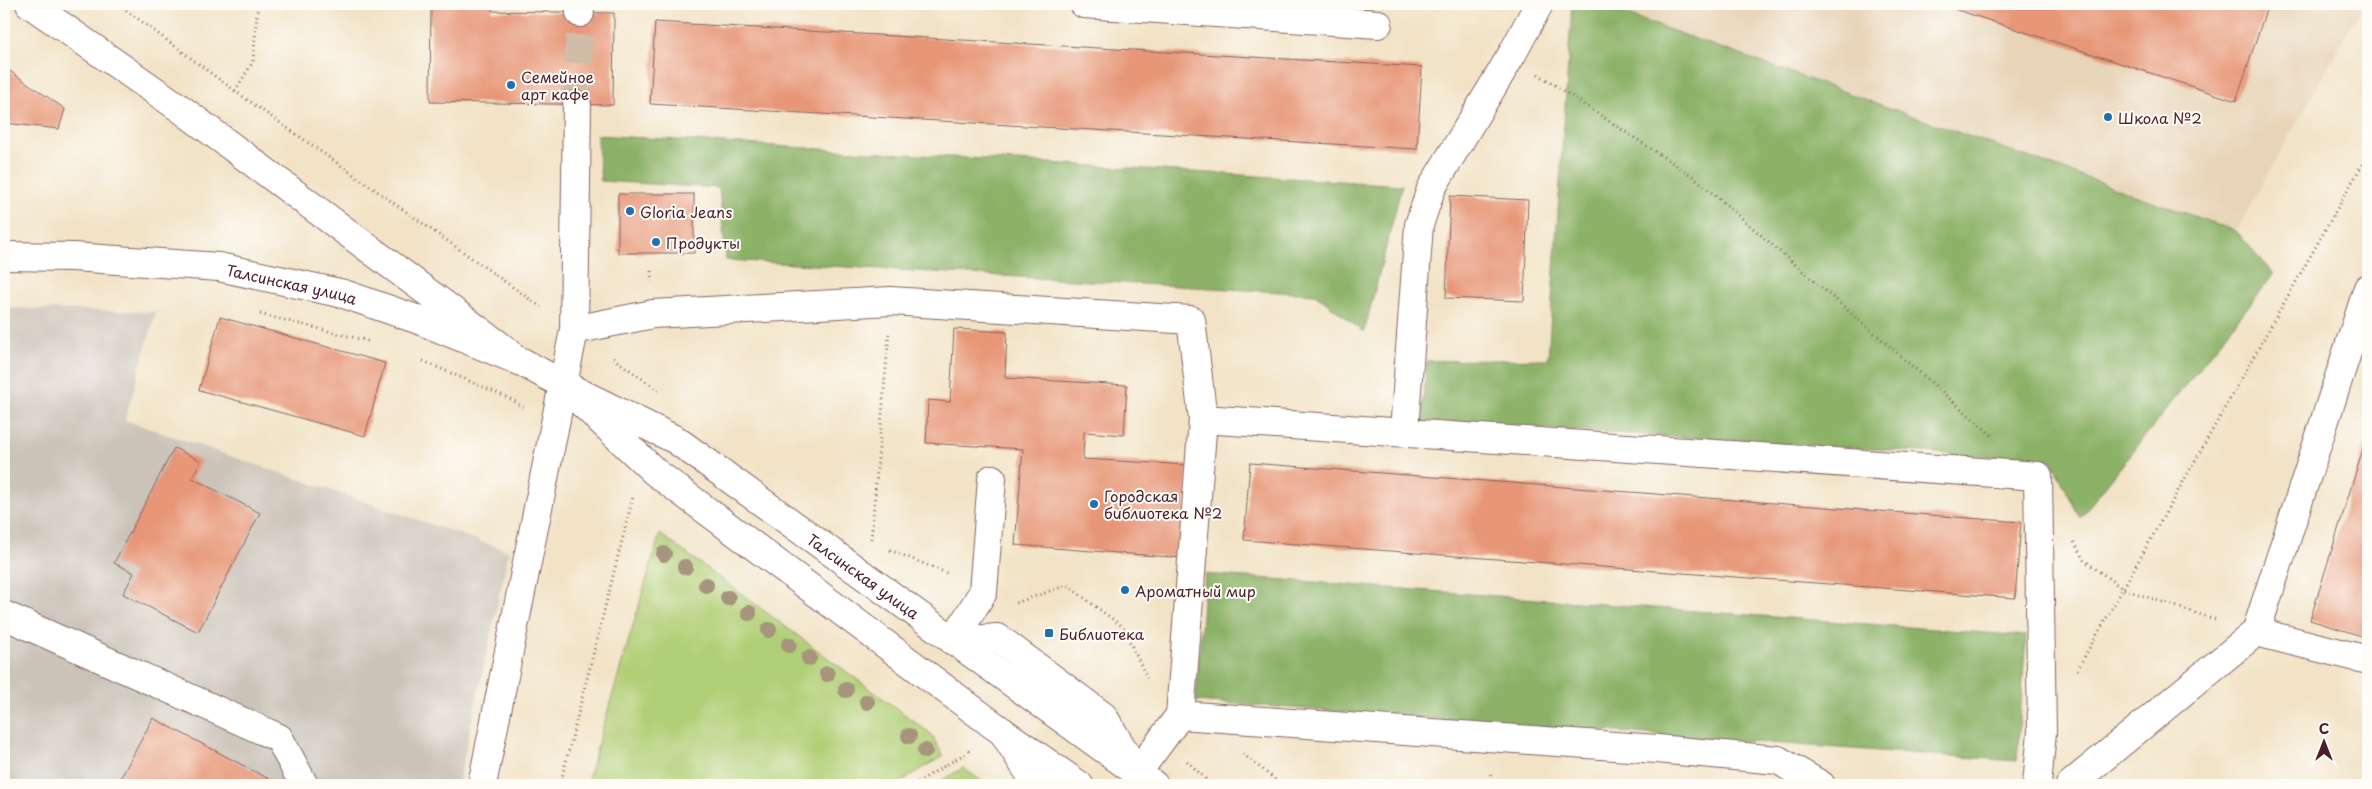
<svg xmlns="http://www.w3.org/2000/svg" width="2372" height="789" font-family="'Playpen Sans',sans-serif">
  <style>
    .built { fill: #e8d4b7 }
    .industrial { fill: #cbc3b8 }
    .green { fill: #b1cf76; stroke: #7e7750 }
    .forest { fill: #8cb267; stroke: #6b6849 }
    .building { fill: #e79677 }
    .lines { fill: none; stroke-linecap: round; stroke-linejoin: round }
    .minor-tunnel { stroke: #d0bca7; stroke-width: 28; stroke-dasharray: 28 14; stroke-linecap: butt }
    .minor-casing { stroke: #856461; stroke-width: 30 }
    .major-casing { stroke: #856461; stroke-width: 30 }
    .path { stroke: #856461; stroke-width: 3; stroke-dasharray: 1 4; stroke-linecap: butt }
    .minor { stroke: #fff; stroke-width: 28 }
    .major { stroke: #fff; stroke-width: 28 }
    .tree { fill: #a7947d }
    .poi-dot { fill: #1f6fb2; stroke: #fdfcf7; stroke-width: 2 }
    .labels { text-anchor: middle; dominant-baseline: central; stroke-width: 4; stroke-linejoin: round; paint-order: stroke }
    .poi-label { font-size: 15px; fill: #4a1f2b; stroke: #fdfcf7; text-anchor: start }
    .street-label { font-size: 15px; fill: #4a1f2b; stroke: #fdfcf7 }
  </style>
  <rect width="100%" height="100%" fill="#fdfcf7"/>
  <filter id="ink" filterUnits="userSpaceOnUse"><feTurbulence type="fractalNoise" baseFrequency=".02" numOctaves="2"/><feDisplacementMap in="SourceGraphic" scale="10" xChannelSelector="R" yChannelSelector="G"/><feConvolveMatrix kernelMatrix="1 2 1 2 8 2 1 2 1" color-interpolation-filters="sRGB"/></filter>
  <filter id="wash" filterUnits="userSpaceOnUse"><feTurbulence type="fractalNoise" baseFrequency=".0096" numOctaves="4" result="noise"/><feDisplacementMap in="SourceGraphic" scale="20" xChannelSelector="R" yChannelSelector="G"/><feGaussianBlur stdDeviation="1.12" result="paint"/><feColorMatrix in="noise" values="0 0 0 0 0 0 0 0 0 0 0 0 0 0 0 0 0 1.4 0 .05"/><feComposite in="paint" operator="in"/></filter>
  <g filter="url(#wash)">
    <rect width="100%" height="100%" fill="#f2e3c6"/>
    <path class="built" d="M1597,4H2363L2236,231Z"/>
    <path class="industrial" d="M4,308L156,312L125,420L509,551L458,785H4Z"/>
    <path class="green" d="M1233,4H1379L1370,15Z
      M660,534L931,734L943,756L895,785H586Z
      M963,768L987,785H934Z"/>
    <path class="forest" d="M1572,4H1597L2236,231L2274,274L2080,518L2051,460L1421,421L1427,361L1548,359Z
      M597,135L1402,185L1364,332L1315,294L726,260L719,188L601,181Z
      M1205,574L2026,636L2017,761L1196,701Z"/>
    <g id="blocks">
      <path class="building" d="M431,4H492V11L614,13L613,105L430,102Z
        M1939,4H2268L2236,101Z
        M655,22L1422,67L1417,149L650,104Z
        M4,67L65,109L59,129L4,123Z
        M618,194H694V253H618Z
        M1450,196L1528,200L1524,301L1446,298Z
        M220,317L385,363L365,436L199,390Z
        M954,329L1007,332L1005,378L1127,385L1124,435L1084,432L1083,459L1188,465L1182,558L1015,545L1023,449L926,443L928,400L950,402Z
        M2368,433V638L2310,620Z
        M174,448L201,461L192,478L260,513L198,632L123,594L134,573L114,563Z
        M1250,463L2021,522L2015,598L1244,540Z
        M153,718L269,779L266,785H117Z"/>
    </g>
  </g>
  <g filter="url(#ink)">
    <use href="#blocks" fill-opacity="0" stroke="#856461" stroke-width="1"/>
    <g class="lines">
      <path class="minor-tunnel" d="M577,105L580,13"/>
      <defs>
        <path id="minor" d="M30,4L181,109L508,352
          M579,4L580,13
          M1084,4L1378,24
          M574,330L653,314L891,301L1191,320L1203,419
          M1404,432L1419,225L1431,189L1511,56L1539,4
          M4,615L279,738L304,785
          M2256,632L2368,660
          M953,641L998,638L1103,716L1137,773L1180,715L1203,419L2038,476L2042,732L2037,785
          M953,641L983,592L992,479
          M1180,715L1657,749L1778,760L1821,785
          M1003,732L1037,785
          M482,785L574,330L577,105
          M2070,785L2256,632L2368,288"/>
        <g id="major">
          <path id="s1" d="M4,256L73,257L219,267L344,294L419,320L522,362L562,384L676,440L1154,785"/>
          <path d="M581,402L655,472L996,727L1079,785"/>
        </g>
      </defs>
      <use href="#minor" class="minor-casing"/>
      <use href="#major" class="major-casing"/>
      <path class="path" d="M118,4L235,91L541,307
        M1538,74L1694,177L1994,437
        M235,91L253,62L258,4
        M651,271L652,281
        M260,314L368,341
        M613,358L661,392
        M423,361L513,400L523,408
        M871,539L889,334
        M2074,542L2084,560L2123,589L2217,620
        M890,550L949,574
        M1016,603L1067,585L1123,627L1147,678
        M2077,670L2368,154
        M1243,754L1282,785
        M1187,761L1212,785
        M560,785L633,497
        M913,785L971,750
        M1490,785L1491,772"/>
      <use href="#minor" class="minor"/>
      <use href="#major" class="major"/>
    </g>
    <g class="tree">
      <circle cx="664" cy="554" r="8"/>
      <circle cx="685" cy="567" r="8"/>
      <circle cx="706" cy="585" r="8"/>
      <circle cx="728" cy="598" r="8"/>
      <circle cx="749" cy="613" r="8"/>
      <circle cx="769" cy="630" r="8"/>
      <circle cx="789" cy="645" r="8"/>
      <circle cx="809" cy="658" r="8"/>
      <circle cx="827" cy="674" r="8"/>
      <circle cx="846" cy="690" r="8"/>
      <circle cx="867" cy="702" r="8"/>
      <circle cx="909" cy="736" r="8"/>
      <circle cx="925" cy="751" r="8"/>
    </g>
  </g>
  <g class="poi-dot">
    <circle cx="511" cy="85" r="5"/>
    <circle cx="2108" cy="117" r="5"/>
    <circle cx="630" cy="211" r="5"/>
    <circle cx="656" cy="242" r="5"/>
    <circle cx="1094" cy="504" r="5"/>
    <circle cx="1125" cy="590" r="5"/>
    <rect x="1044" y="628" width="10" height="10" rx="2.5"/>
  </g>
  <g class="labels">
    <g class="poi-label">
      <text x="521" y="76">Семейное<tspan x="521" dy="17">арт кафе</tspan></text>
      <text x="2118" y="117">Школа №2</text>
      <text x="640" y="211">Gloria Jeans</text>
      <text x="666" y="242">Продукты</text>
      <text x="1104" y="495">Городская<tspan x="1104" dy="17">библиотека №2</tspan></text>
      <text x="1135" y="590">Ароматный мир</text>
      <text x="1059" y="633">Библиотека</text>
    </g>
    <g class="street-label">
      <text stroke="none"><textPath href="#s1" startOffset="290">Талсинская улица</textPath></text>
      <text stroke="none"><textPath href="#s1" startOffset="938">Талсинская улица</textPath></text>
    </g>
  </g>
  <rect width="2372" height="789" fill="none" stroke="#fdfcf7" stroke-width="20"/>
  <g transform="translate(2324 742)" stroke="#fdfcf7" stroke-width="4" paint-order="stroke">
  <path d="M0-4L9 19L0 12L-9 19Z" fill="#4a1f2b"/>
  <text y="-8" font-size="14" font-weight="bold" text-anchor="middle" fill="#4a1f2b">С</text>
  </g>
</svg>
